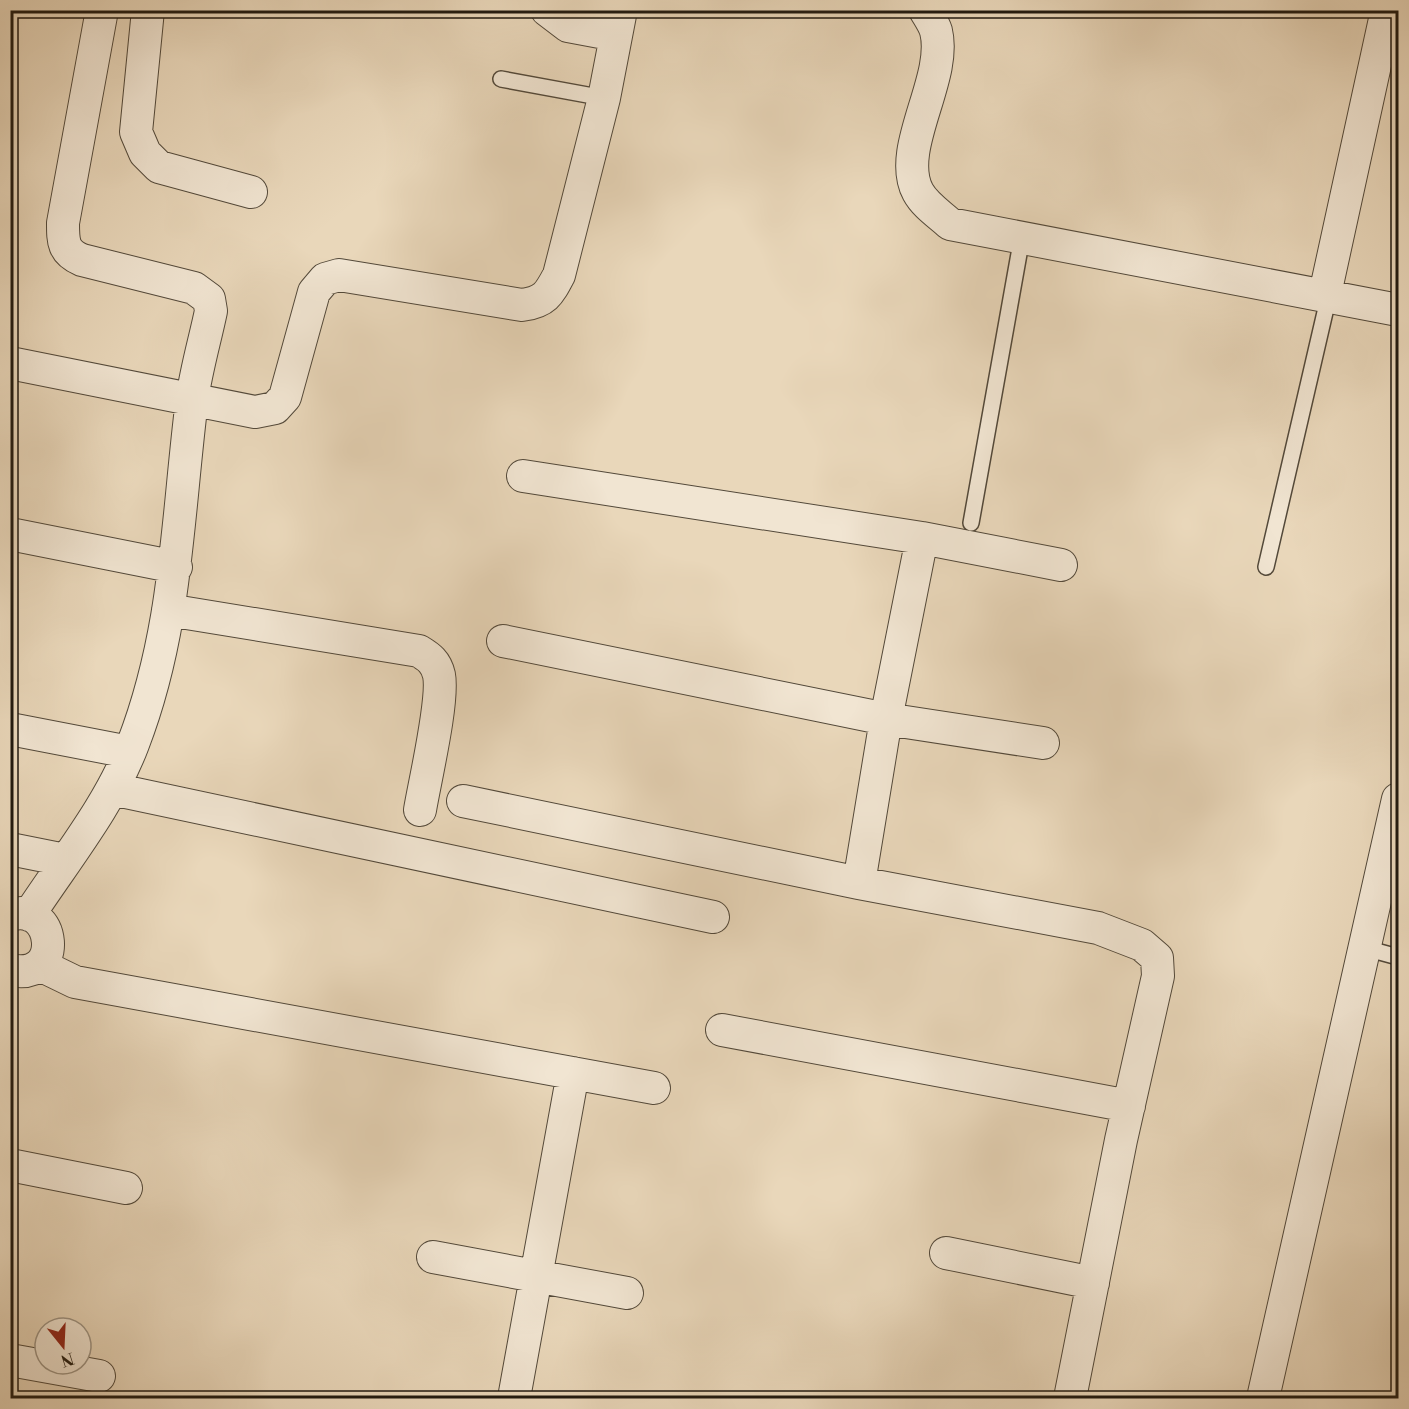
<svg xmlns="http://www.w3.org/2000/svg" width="1409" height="1409" font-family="'Libre Bodoni',serif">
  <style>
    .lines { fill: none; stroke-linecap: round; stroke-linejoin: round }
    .lane-casing { stroke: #53493a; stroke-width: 18 }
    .street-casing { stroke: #53493a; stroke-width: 34 }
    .lane { stroke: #f1e5d2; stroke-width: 15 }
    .street { stroke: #f1e5d2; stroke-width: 32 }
  </style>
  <rect width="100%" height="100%" fill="#e9d7ba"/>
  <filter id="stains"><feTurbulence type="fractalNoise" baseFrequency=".00333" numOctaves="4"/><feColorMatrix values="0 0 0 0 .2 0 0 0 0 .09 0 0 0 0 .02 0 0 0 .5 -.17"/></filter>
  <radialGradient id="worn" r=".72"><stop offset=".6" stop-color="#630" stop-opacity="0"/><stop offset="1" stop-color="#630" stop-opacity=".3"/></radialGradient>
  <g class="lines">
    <defs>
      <path id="lane" d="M501,79L604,98
        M971,523L1022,237
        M1266,567L1329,295
        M1365,948L1398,957"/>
      <path id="street" d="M148,10L136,132L145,153L159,167L251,192
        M547,10L568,26L616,35
        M925,10C929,17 934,24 936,31C948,79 895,149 918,192C925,205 939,214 950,224L1398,310
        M1325,294L1387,10
        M10,363L255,412L275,408L285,397L314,292L325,279L339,275L522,305C545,302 549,294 559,275L604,98L621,10
        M523,476L922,538
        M10,534L176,567
        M168,610L419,651C429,657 436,662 439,675C444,700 425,780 420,810
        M503,641L886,719L1043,743
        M10,729L129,752
        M112,789L713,917
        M463,801L859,883L1098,928L1142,945L1157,958L1158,976L1121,1140L1070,1398
        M10,849L65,860
        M859,883L886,719L922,538L1061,565
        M10,915C55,900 66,982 10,970
        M29,915C65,860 110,805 133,744C177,630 177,519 192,400C196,370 205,340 211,311L209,299L194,288L82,260C63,252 63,242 63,223L102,10
        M40,965L75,982L654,1088
        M722,1030L1129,1106
        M10,1165L126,1188
        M946,1253L1093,1283
        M433,1257L627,1293
        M10,1360L99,1376
        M514,1398L573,1073
        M1263,1398L1398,799"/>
    </defs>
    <use href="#lane" class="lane-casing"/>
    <use href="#street" class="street-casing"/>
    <use href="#lane" class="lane"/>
    <use href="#street" class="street"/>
  </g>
  <rect width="1409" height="1409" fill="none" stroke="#e9d7ba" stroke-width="36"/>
  <rect x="12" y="12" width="1385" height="1385" fill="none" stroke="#211a10" stroke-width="3"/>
  <rect x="18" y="18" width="1373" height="1373" fill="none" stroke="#211a10" stroke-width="1.5"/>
  <g transform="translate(63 1346) rotate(162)"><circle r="28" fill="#f1e5d2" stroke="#9e9484" stroke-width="1.5"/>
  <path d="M0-4.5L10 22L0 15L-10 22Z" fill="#8f2418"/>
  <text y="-9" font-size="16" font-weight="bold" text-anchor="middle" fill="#211a10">N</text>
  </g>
  <rect width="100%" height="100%" filter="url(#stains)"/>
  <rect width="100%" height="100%" fill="url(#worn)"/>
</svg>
